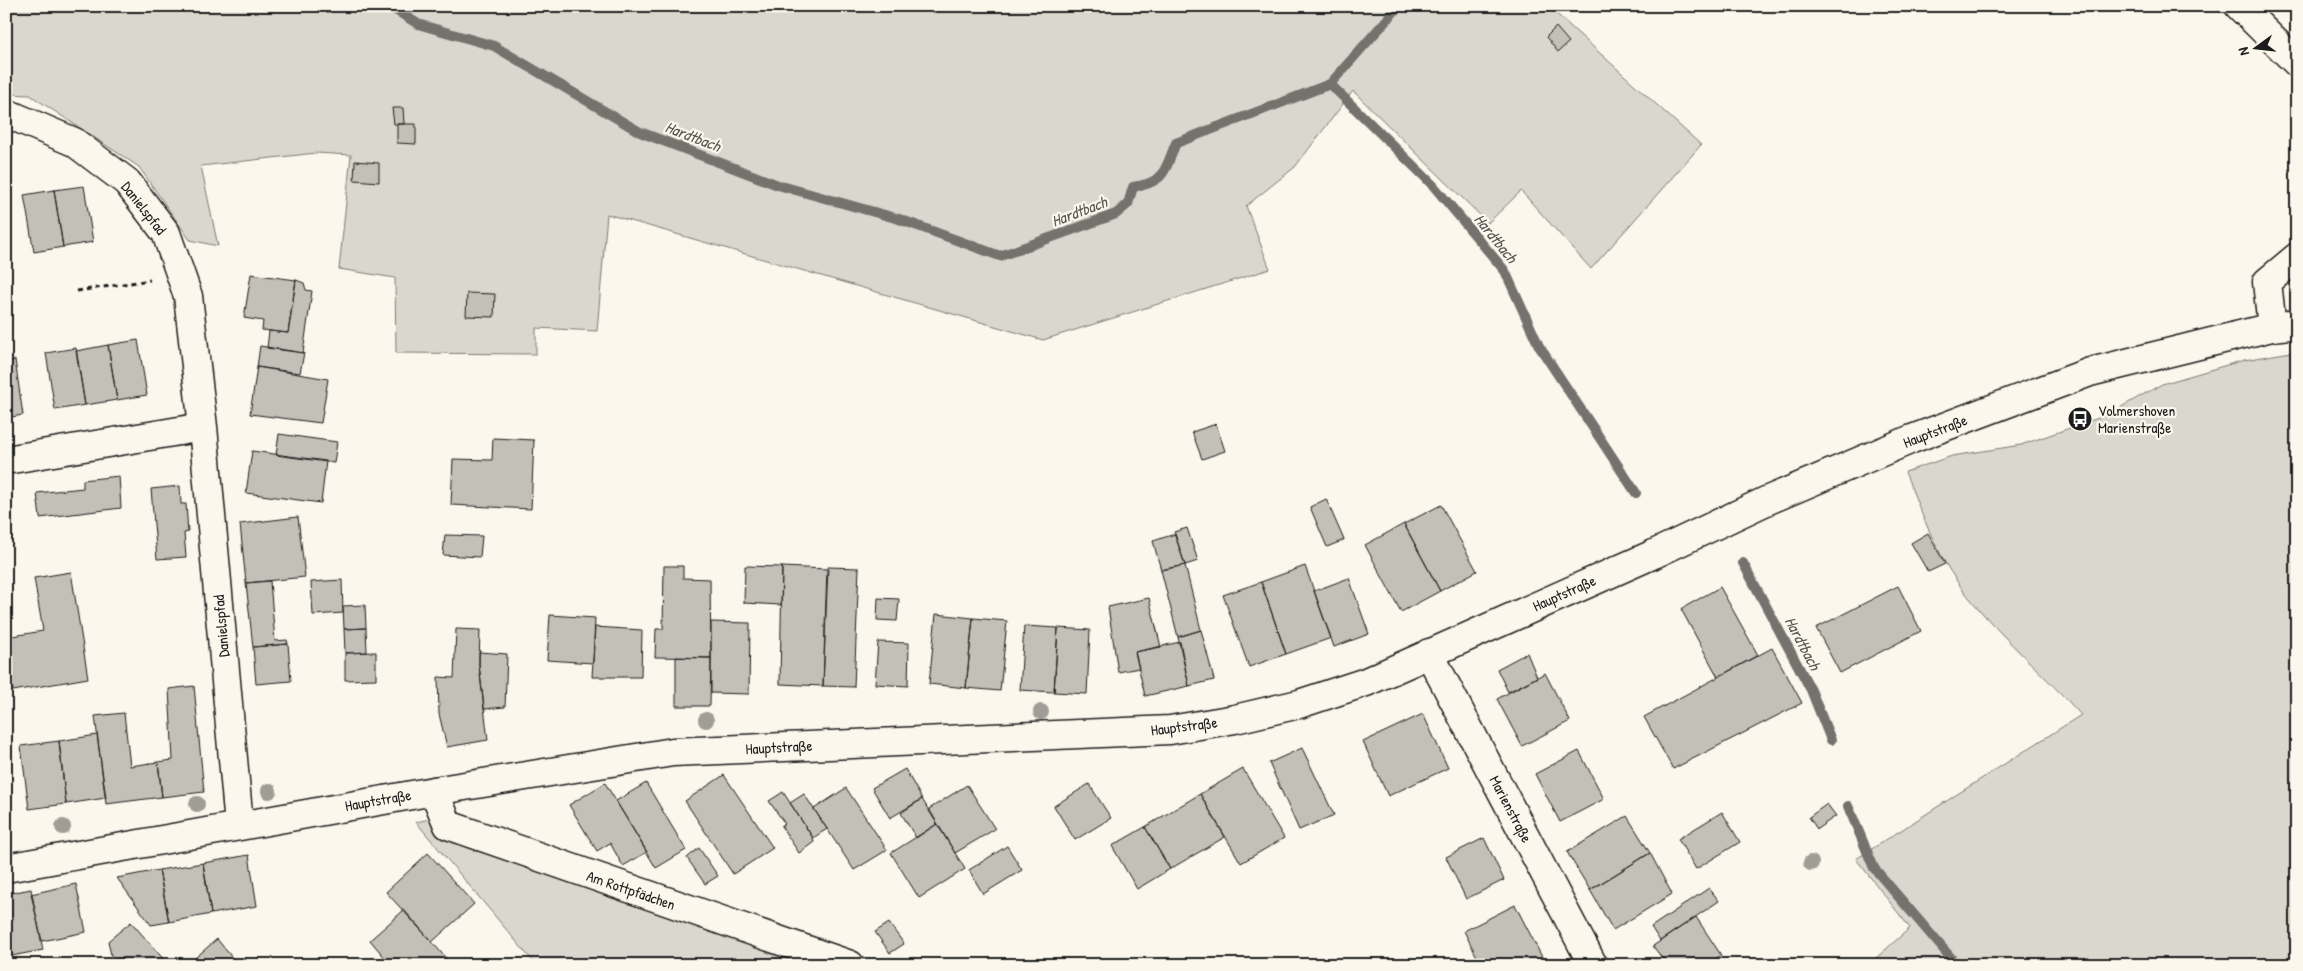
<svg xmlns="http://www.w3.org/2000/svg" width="2303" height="971" font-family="'Patrick Hand',sans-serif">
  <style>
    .green { fill: #dad7ce; stroke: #7b7a75 }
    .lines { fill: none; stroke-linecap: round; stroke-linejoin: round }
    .stream { stroke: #74726e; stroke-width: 10 }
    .building { fill: #c3c0b8; stroke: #1c1c1c }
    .minor-casing { stroke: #1c1c1c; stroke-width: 31 }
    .major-casing { stroke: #1c1c1c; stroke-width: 31 }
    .path { stroke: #1c1c1c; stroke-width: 3; stroke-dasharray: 5 4; stroke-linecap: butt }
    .minor { stroke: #fbf7ec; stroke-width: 28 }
    .major { stroke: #fbf7ec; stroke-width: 28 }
    .tree { fill: #a09d97 }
    .labels { text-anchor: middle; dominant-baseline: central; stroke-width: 4.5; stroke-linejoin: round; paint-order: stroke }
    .street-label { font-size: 15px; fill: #1c1c1c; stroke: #fbf7ec }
    .poi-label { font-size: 15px; fill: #1c1c1c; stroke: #fbf7ec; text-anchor: start }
    .water-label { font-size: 16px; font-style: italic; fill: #575653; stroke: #fbf7ec }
  </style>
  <rect width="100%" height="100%" fill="#fbf7ec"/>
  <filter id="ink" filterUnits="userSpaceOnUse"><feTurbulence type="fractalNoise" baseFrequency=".02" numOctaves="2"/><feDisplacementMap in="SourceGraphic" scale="10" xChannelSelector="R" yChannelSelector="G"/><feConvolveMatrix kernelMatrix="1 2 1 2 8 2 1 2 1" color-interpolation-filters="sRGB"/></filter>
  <g filter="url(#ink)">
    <path class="green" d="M6,6H1548L1701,145L1591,269L1521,191L1488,223L1353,91L1295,167L1246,206L1270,269L1043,340L607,214L597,331L536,328V354L396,353L395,278L339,269L351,155L316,153L201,166L218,246L190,240L139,167L30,95L6,94Z
      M2297,351V965H1868L1910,928L1856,859L2081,715C2046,676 2005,641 1972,601C1940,564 1923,517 1905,472L1952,456L2021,445L2107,415L2162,384L2244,360Z
      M430,819L440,832L824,965H536L416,822Z"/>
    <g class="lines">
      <path class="stream" d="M389,6L418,24L494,46L640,132L778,185L899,219L1000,256L1116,214L1128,204L1133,187C1166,182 1164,171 1176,143L1330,84L1432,184L1505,271L1539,346L1636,493
        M1330,84L1399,6
        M1743,563L1811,690L1831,740
        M1848,806L1874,868L1957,965"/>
    </g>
    <path class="building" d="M1556,27L1569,42L1558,52L1546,37Z
      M392,108H403L404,124H394Z
      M397,124H416V144L397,143Z
      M355,161L379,163V182L354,180Z
      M84,186L93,242L63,247L54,190Z
      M54,190L63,247L34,252L24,195Z
      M251,274L296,280L288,333L262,330L263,321L244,318Z
      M296,280L304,283L306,290L312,291L303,353L267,348L269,331L288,333Z
      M467,293L495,294L494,317L466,316Z
      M138,340L147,395L117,400L108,345Z
      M108,345L117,400L85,405L76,351Z
      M260,346L304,353L300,373L257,367Z
      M76,348L85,405L55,410L46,353Z
      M15,360L23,415L6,418V362Z
      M257,367L328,379L321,423L250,414Z
      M1216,424L1225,451L1202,459L1192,432Z
      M279,434L337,442L334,463L276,455Z
      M493,438L534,440L531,509L451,505L453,459L492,460Z
      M252,451L326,461L321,503L246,493Z
      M119,476L121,508L40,518L37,493L83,488V480Z
      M180,486L181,504H186L188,532L184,533L186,557L157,559L151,489Z
      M1326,499L1344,540L1327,547L1310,507Z
      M1441,505L1477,571L1440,591L1404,524Z
      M298,517L305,577L246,583L240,524Z
      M1404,524L1440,591L1401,612L1365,545Z
      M1187,528L1198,561L1185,565L1174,532Z
      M1928,533L1945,564L1928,572L1911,543Z
      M1175,534L1185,565L1161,570L1153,541Z
      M445,535L482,536L480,557L443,555Z
      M1185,565L1201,630L1178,637L1161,570Z
      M664,566H683V578L710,579L711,658L655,657L656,629H663Z
      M745,566L782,567L781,605L744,603Z
      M1305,566L1331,638L1286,654L1261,582Z
      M782,567L827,569L823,686L780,684Z
      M828,567L859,568L854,687L823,686Z
      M71,572L88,678L13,691L6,650V637L43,631L34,578Z
      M1349,578L1369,634L1334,647L1314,591Z
      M342,580L343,613L313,615L311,582Z
      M270,581L275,641L287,640L288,644L253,647L246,583Z
      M1261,582L1286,654L1249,667L1223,595Z
      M1898,586L1921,631L1840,673L1816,628Z
      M1720,587L1758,655L1718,677L1681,609Z
      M878,598L899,599L897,621L877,620Z
      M1149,598L1161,647L1135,652L1139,668L1118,672L1108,607Z
      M365,605L366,628L344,629L343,606Z
      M936,614L973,618L966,688L929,684Z
      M550,615L595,618L593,663L547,660Z
      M973,618L1007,621L1000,691L966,688Z
      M711,622L750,623L749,694L711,693Z
      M1024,626L1058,628L1054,692L1020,690Z
      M595,627L642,630L641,677H592Z
      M366,628L367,652L345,653L344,629Z
      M1058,628L1090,630L1087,694L1054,692Z
      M456,629L480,630L479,665L488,740L447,747L439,714L438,677L454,678Z
      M1201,630L1214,680L1189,686L1178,637Z
      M878,642L909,643L908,686L875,684Z
      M1180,642L1189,686L1145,696L1135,652Z
      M288,644L291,681L256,684L253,647Z
      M1772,648L1802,703L1673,769L1644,717Z
      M376,652V679L345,680V653Z
      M479,652L507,654L505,707L484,709L479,665Z
      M1527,653L1537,677L1508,692L1497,669Z
      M676,657L711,658L710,706H676Z
      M1545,673L1570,721L1522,746L1497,699Z
      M194,686L204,792L162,797L158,762L173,760L169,689Z
      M124,713L130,766L158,762L162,797L106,804L95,716Z
      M1423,714L1448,768L1388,796L1363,742Z
      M97,735L106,798L66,804L59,741Z
      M59,741L66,804L29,809L21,746Z
      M1302,748L1334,815L1299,830L1269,763Z
      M1579,751L1604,799L1560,822L1535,774Z
      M905,769L922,799L890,818L872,788Z
      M1243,769L1284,838L1241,863L1200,794Z
      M724,775L773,848L733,874L685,801Z
      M605,783L647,852L623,866L610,843L597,851L569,805Z
      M646,783L686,850L656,868L616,801Z
      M1089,784L1111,818L1075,840L1054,806Z
      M967,785L995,829L955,853L929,809Z
      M846,788L887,850L854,870L814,809Z
      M783,792L813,838L814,842L799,853L781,826L785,824L769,801Z
      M804,794L827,829L813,838L790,803Z
      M1200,794L1225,837L1170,869L1145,827Z
      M922,799L937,824L916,838L901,813Z
      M1827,804L1836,816L1817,829L1809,817Z
      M1722,812L1740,842L1696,869L1678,839Z
      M1627,816L1650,853L1590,890L1567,852Z
      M937,824L965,869L919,898L891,853Z
      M1145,827L1170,869L1137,889L1112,846Z
      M1484,838L1504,880L1466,899L1446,857Z
      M1007,846L1022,870L983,894L969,870Z
      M699,848L718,876L705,884L687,858Z
      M428,853L474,904L432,942L386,892Z
      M1650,853L1672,894L1613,930L1590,890Z
      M249,855L257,906L211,914L203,863Z
      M203,863L211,914L169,922L159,870Z
      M159,870L169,922L151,925L117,878Z
      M76,884L86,932L42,941L31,894Z
      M1709,888L1719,901L1660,941L1651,927Z
      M31,889L43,950L6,957V894Z
      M1515,905L1543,959L1530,965H1481L1464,931Z
      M404,910L432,942L452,965H391L370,940Z
      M1696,917L1721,955L1707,965H1667L1653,946Z
      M131,922L166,962L163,965H128L122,958L112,960L108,941Z
      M889,923L904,944L890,953L875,932Z
      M217,939L238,965H187Z"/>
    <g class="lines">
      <defs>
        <path id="minor" d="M2239,6L2297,63
          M6,113L74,142L127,182L166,233L188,296L203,427L239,825
          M2272,327L2267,282L2297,257
          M6,460L203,427
          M1429,653L1593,965
          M434,791L448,825L850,965"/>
        <path id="major" d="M6,868L434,791L673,752L1170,730L1235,719L1299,704L1366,682L1654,554L1766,501L1912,439L2090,372L2272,327L2297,324"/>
      </defs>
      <use href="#minor" class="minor-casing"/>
      <use href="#major" class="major-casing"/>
      <path class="path" d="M6,280L15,279
        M77,291L150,280"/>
      <use href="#minor" class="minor"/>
      <use href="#major" class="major"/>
    </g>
    <g class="tree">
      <circle cx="1041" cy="712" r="8"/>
      <circle cx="706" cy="720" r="8"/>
      <circle cx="269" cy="791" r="8"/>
      <circle cx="197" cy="804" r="8"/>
      <circle cx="63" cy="827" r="8"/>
      <circle cx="1811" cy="863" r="8"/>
    </g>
  </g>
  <defs>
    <symbol id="bus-disc" viewBox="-11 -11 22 22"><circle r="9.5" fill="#1c1c1c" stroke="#fbf7ec"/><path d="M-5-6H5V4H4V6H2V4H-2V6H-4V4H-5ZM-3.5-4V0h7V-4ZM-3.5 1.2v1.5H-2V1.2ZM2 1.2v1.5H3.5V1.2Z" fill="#fff"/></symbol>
  </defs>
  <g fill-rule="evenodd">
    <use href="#bus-disc" x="2066" y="405" width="28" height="28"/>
  </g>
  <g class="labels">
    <g class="street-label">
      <text transform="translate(144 208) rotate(52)">Danielspfad</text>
      <text transform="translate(1935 431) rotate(-21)">Hauptstraße</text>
      <text transform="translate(1564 593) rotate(-24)">Hauptstraße</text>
      <text transform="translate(221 626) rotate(-95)">Danielspfad</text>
      <text transform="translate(1184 726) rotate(-7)">Hauptstraße</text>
      <text transform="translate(779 747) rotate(-3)">Hauptstraße</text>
      <text transform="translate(378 800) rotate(-10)">Hauptstraße</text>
      <text transform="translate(1511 809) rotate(62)">Marienstraße</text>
      <text transform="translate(631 890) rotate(19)">Am Rottpfädchen</text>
    </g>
    <g class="poi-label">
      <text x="2098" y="410">Volmershoven<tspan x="2098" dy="17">Marienstraße</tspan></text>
    </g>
    <g class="water-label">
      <text transform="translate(693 136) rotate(21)">Hardtbach</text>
      <text transform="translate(1079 211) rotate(-21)">Hardtbach</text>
      <text transform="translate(1496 238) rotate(51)">Hardtbach</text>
      <text transform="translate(1803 643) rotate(62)">Hardtbach</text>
    </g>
  </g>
  <rect width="2303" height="971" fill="none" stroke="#fbf7ec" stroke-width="25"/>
  <rect x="12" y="12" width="2278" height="946" fill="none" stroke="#1c1c1c" stroke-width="2" filter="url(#ink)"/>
  <g transform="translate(2256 48) rotate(255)" stroke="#fbf7ec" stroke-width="4" paint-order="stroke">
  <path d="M0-4L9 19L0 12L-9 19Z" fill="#1c1c1c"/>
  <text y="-8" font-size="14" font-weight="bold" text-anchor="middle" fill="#1c1c1c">N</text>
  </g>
</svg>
